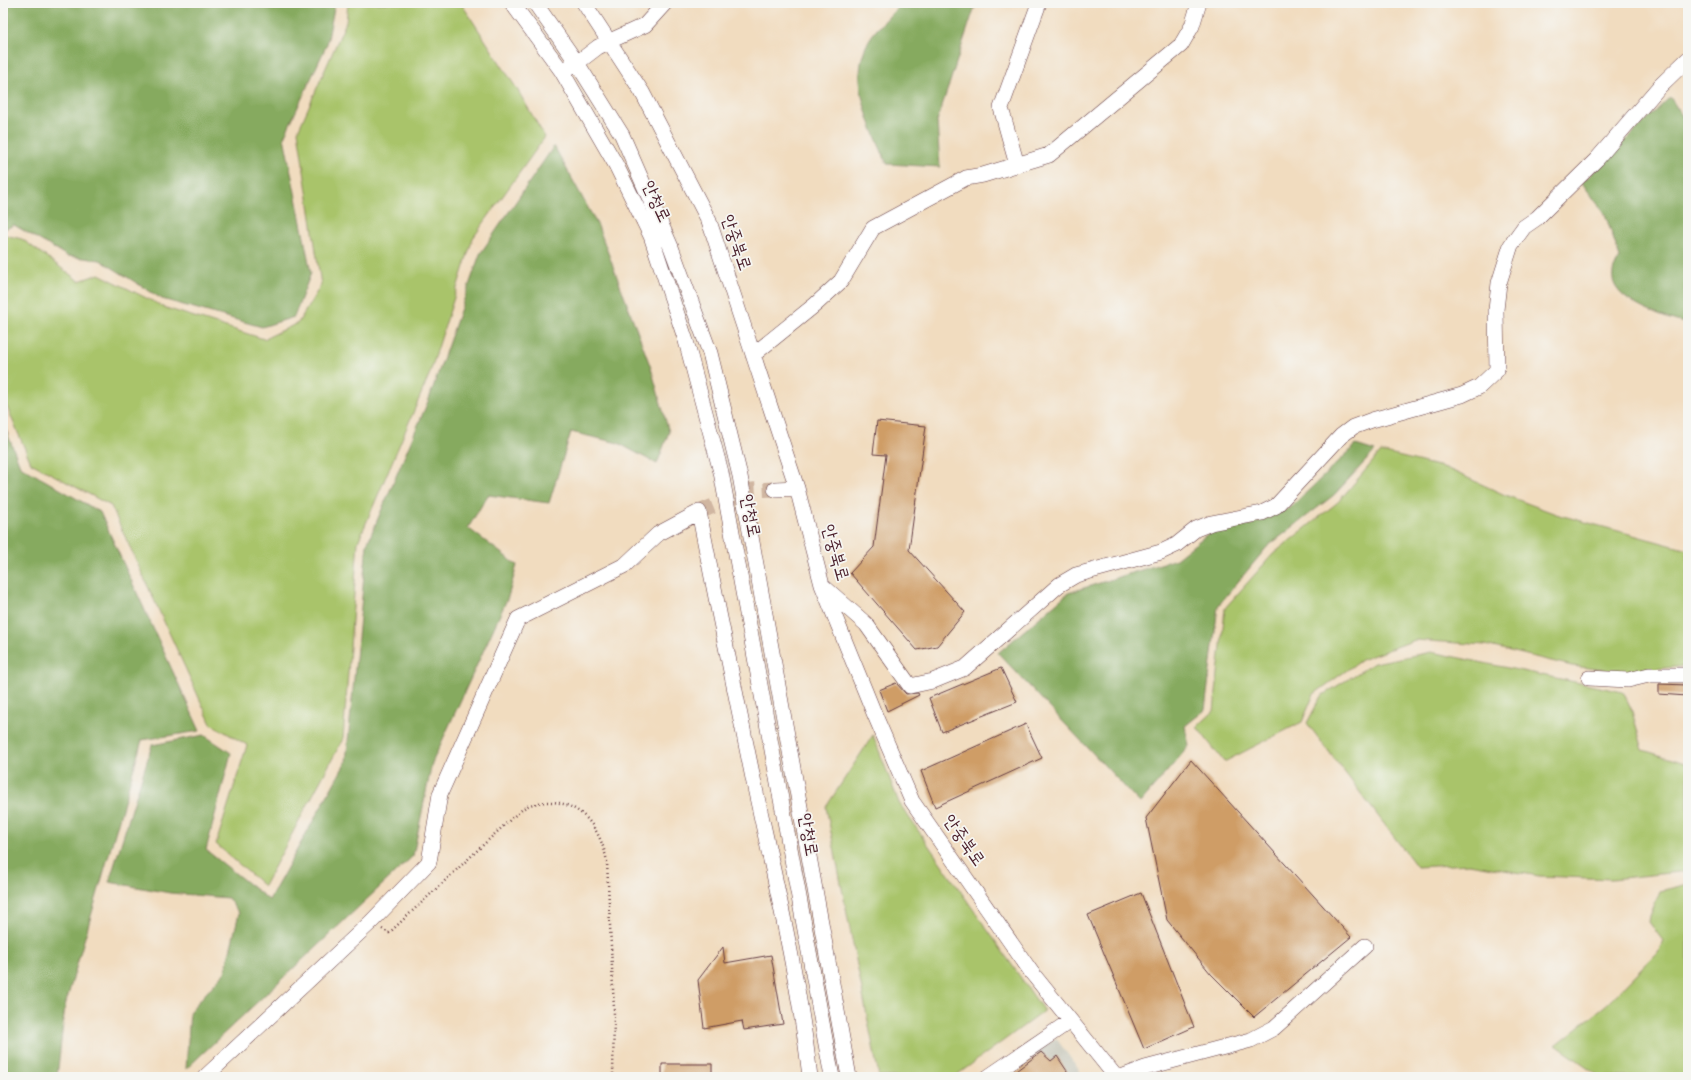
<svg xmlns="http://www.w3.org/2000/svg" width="1691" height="1080" font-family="'Indie Flower','Poor Story',sans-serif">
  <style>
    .industrial { fill: #c5c5b8 }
    .green { fill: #a9c46a; stroke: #7a724a }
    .forest { fill: #86aa5e; stroke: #686444 }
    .building { fill: #cf9d66 }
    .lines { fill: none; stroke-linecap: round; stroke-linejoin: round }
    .minor-tunnel { stroke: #d0b6a1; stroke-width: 15; stroke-dasharray: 15 8; stroke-linecap: butt }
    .minor-casing { stroke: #633b41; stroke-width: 16 }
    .path { stroke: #633b41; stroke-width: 2.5; stroke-dasharray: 1 3; stroke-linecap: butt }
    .minor { stroke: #fff; stroke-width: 15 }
    .labels { text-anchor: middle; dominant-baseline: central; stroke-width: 3.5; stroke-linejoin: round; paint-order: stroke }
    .street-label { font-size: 18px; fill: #4a1f2b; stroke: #f6f6f2 }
  </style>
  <rect width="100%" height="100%" fill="#f6f6f2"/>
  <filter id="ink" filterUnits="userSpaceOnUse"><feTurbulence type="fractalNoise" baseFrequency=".025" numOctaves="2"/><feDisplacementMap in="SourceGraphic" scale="8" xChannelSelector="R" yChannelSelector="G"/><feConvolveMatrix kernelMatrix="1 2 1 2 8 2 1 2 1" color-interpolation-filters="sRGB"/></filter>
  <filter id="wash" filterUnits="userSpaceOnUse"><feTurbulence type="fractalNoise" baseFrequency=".012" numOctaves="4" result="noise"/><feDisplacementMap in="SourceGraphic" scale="16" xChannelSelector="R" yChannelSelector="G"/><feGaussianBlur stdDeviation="0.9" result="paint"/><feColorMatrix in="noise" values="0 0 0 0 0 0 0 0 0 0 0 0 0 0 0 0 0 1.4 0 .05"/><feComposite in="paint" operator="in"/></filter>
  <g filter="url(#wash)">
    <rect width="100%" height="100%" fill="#f1dcbf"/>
    <path class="industrial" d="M1056,1038L1084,1077H995Z"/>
    <path class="green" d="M348,3H461L517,89L545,137L473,238L430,373L358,542L343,739L264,886L216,844L247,745L211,724L111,506L31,463L3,398V239L5,235L22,239L79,281L99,274L166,308L264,339L298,323L321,285L298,131L346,22Z
      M1381,452L1446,468L1505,495L1556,514L1688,550V666L1620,672L1572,666L1485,645L1415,640L1361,660L1314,694L1302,722L1224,762L1197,727L1214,711L1225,608L1273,554L1338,502Z
      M1431,652L1623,692L1631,708L1643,750L1688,764V871L1612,879L1539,876L1469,864L1417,867L1307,723L1321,696L1374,663Z
      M873,735L899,803L1044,1011L954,1077H879L826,807Z
      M1688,884V1077H1595L1597,1074L1556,1045L1607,1004L1658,952L1663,941L1649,922L1650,916L1660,891Z"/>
    <path class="forest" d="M3,3H335L327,44L284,137L311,273L294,317L262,327L162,299L100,260L67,256L14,225L3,230Z
      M902,3H976L937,121L940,167L887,164C872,127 847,82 868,42C873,31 893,13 902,3Z
      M1670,97L1688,125V324C1667,319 1607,301 1613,272C1613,267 1618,262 1620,258L1605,214L1582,183Z
      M554,146L598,226L651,368L669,432L657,464L618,443L571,432L549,503L488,495L468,528L517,565L508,597L432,763L413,856L186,1069L190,1011L225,972L239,913L228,898L170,893L109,882L152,745L204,735L231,753L206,850L269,900L346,762L367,544L429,399L480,254Z
      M3,422L20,466L100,512L200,731L142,740L65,1006L57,1077H3Z
      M1356,445L1375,451L1334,495L1267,547L1218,606L1205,710L1185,726L1189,746L1140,803L998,653L1068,593L1176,559L1210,532L1250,525L1290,508Z"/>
    <g id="blocks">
      <path class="building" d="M877,421L926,426L909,550L965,612L937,646L917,650L850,573L874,547L886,455L873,454Z
        M1001,668L1017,702L942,732L929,698Z
        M896,683L906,694L918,693L919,695L887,711L879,690Z
        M1659,684L1688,685L1687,696L1659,694Z
        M1026,724L1042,758L935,807L921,771Z
        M1191,760L1351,937L1254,1017L1211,974L1167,920L1146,818Z
        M1141,893L1194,1027L1144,1049L1088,915Z
        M723,947L725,963L771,955L783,1024L744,1030L742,1021L704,1028L698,980Z
        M1041,1052L1051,1061L1057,1056L1071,1077H1008Z
        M662,1064H712V1077H662Z"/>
    </g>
  </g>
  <g filter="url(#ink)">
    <use href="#blocks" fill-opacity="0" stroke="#633b41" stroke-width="1"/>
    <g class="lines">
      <path class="minor-tunnel" d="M699,512L752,490L775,489"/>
      <defs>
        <path id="minor" d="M512,3L561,70L616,165L651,236L686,341L721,472L832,1077
          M535,3L577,63L622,135L671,247L710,353L740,476L849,1077
          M584,3L642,92L709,221L797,488L822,585L874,713L912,801L1032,973L1116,1077
          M569,67L577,63L598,47L610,41L645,25L665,3
          M1017,165L1001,108L1039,3
          M753,355L816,304L841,281L873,228L966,178L983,175L1049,155L1181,45L1192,26L1199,3
          M775,489L797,488
          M824,587L866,624L910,686L933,681L965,668L1059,585L1076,575L1161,552L1176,545L1196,529L1211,523L1262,513L1276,506L1341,436L1353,427L1372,420L1462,395L1479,387L1497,370L1496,310L1499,283L1511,245L1524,227L1537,218L1597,159L1659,87L1688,59
          M1589,678L1628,680L1649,675H1688
          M205,1077L371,922L429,862L440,794L518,619L625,565L658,534L699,512C717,604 736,697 755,788C776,884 799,980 810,1077
          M988,1077L1070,1021
          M1121,1077L1145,1068L1251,1040L1274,1028L1365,946"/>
      </defs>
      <use href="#minor" class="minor-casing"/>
      <path class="path" d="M382,929L389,933L512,818C517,814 524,807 530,805C573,792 600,823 607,862L614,1009L613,1077"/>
      <use href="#minor" class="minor"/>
    </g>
  </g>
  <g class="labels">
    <g class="street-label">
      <text transform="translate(655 202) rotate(65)">안청로</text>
      <text transform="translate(735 243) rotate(71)">안중북로</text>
      <text transform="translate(749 516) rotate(79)">안청로</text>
      <text transform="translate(834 553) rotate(74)">안중북로</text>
      <text transform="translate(807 835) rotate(80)">안청로</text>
      <text transform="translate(963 841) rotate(55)">안중북로</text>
    </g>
  </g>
  <rect width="1691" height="1080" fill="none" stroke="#f6f6f2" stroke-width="16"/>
</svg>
